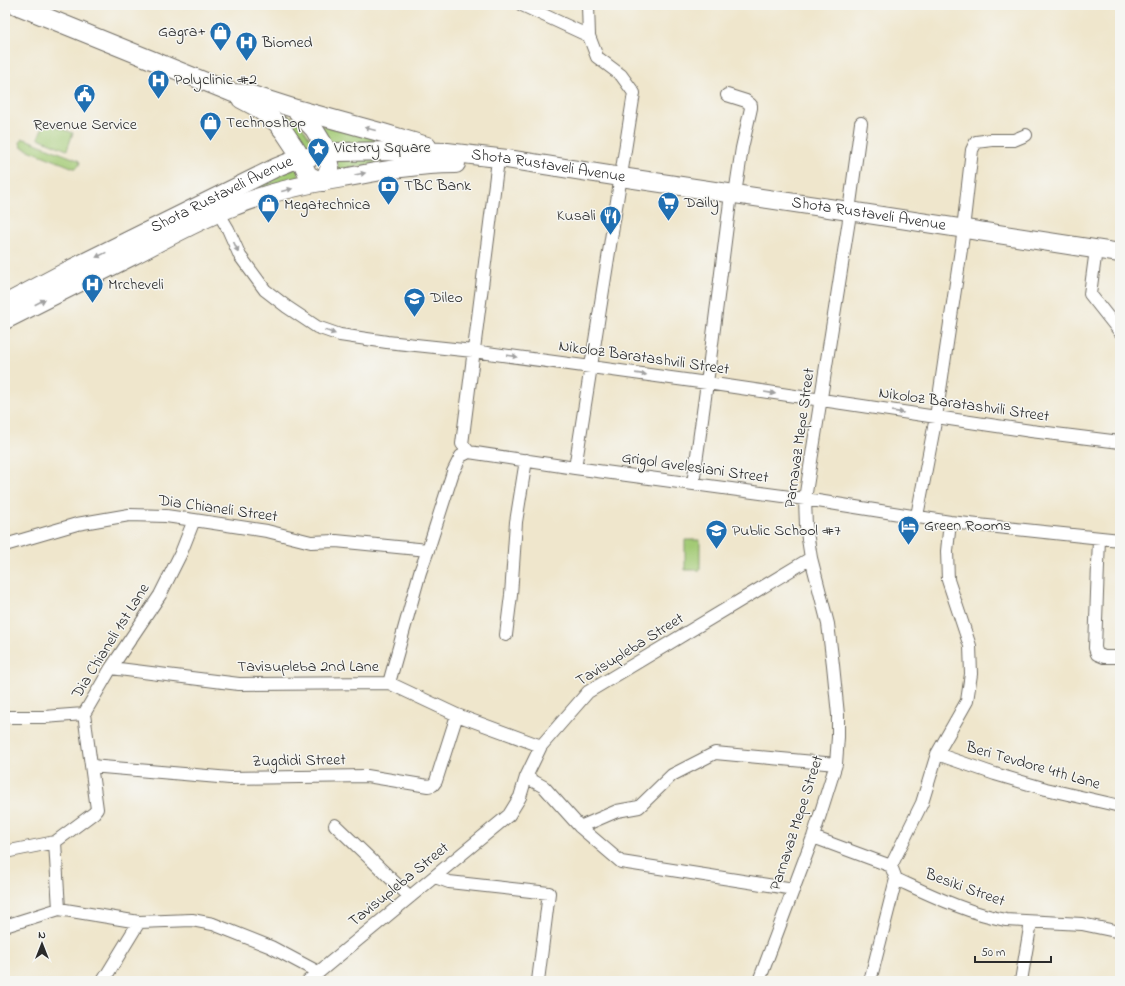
<svg xmlns="http://www.w3.org/2000/svg" width="1125" height="986" font-family="'Indie Flower',sans-serif">
  <style>
    .green { fill: #a3ca75; stroke: #677a50 }
    .lines { fill: none; stroke-linecap: round; stroke-linejoin: round }
    .street-casing { stroke: #706c63; stroke-width: 14 }
    .primary-casing { stroke: #706c63; stroke-width: 20 }
    .street { stroke: #fff; stroke-width: 12 }
    .primary { stroke: #fff; stroke-width: 18 }
    .oneway { fill: #a0a0a0 }
    .labels { text-anchor: middle; dominant-baseline: central; stroke-width: 3; stroke-linejoin: round; paint-order: stroke }
    .poi-label { font-size: 16px; fill: #2b2b2b; stroke: #f6f6f2; text-anchor: start }
    .street-label { font-size: 16px; fill: #2b2b2b; stroke: #f6f6f2 }
  </style>
  <rect width="100%" height="100%" fill="#f6f6f2"/>
  <filter id="ink" filterUnits="userSpaceOnUse"><feTurbulence type="fractalNoise" baseFrequency=".025" numOctaves="2"/><feDisplacementMap in="SourceGraphic" scale="8" xChannelSelector="R" yChannelSelector="G"/><feConvolveMatrix kernelMatrix="1 2 1 2 8 2 1 2 1" color-interpolation-filters="sRGB"/></filter>
  <filter id="wash" filterUnits="userSpaceOnUse"><feTurbulence type="fractalNoise" baseFrequency=".012" numOctaves="4" result="noise"/><feDisplacementMap in="SourceGraphic" scale="16" xChannelSelector="R" yChannelSelector="G"/><feGaussianBlur stdDeviation="0.9" result="paint"/><feColorMatrix in="noise" values="0 0 0 0 0 0 0 0 0 0 0 0 0 0 0 0 0 1.4 0 .05"/><feComposite in="paint" operator="in"/></filter>
  <g filter="url(#wash)">
    <rect width="100%" height="100%" fill="#efe6cc"/>
    <path class="green" d="M276,111L292,117L302,126L316,148L306,150C298,135 290,120 276,111Z
      M45,122L73,133L67,150L38,138Z
      M321,125L403,145L332,146Z
      M22,139H25L78,160L80,162C79,166 78,168 74,168L21,147L20,142Z
      M409,158L338,170L337,160Z
      M296,167L300,177L271,185L235,197Z
      M685,540H700V570H685Z"/>
  </g>
  <g filter="url(#ink)">
    <g class="lines">
      <defs>
        <path id="street" d="M522,5L589,36
          M727,95L746,101L751,105V108L742,148L735,194
          M849,211L861,123
          M218,212L228,229L240,256L265,290L287,307L317,327L340,335L387,342L473,351L591,367L707,383L1031,431L1120,442
          M963,229L972,150L976,142L992,140H1014L1026,135
          M1095,257L1090,294L1120,332
          M469,452L462,444L497,168
          M575,468L634,93L621,75L597,57L589,36L588,5
          M693,484L707,383L730,202
          M917,516L936,417L963,236
          M1099,538L1095,648L1097,654L1104,657H1120
          M5,545L77,524L129,515L166,516L194,520L267,531L311,542L336,541L428,550
          M506,635L511,595L516,522L526,460
          M111,668L239,684L389,683L457,715L541,746
          M389,683L420,572L428,550L453,472L461,456L469,452L575,468L805,499L950,522L1120,540
          M5,717H44L84,714
          M937,754L995,774L1046,789L1120,806
          M91,766L230,778L367,776L428,786L433,785L436,781L457,715
          M526,777L544,787L580,827L621,862L794,889
          M335,825L410,897
          M580,827L617,811L639,807L672,775L715,753L836,764
          M813,837L891,866L896,879C931,895 967,913 1006,920L1082,924L1120,932
          M55,842L59,909
          M5,852L55,842L94,813L97,809L84,714L111,668L160,595L181,553L194,520
          M891,866L922,803L937,754L967,701L971,674L970,646L948,580L947,551L950,522
          M435,877L449,882L549,893L538,981
          M5,926L59,909L139,922L192,920L213,924L271,947L318,972
          M103,981L139,922
          M308,981L509,815L520,797L526,777L541,746L588,692L811,558
          M759,981L813,837L836,764L838,737V715L833,665L828,624L811,558L806,526L805,499L849,220
          M870,981L896,879
          M1021,981L1031,922"/>
        <g id="primary">
          <path d="M16,5L233,93L249,94L296,109L383,133L427,146"/>
          <path d="M241,99L256,107L277,123L285,133L297,151L308,175L322,182"/>
          <path d="M296,110L314,129L325,147L330,168L322,182"/>
          <path id="s1" d="M5,304L71,269L277,167L297,159L313,156L335,152L396,151L447,152L472,155L507,159L621,177L849,211L1120,253"/>
          <path d="M5,320C48,298 91,277 134,255C167,238 200,219 235,206C269,192 306,184 343,178C380,171 418,164 456,164"/>
        </g>
      </defs>
      <use href="#street" class="street-casing"/>
      <use href="#primary" class="primary-casing"/>
      <use href="#street" class="street"/>
      <use href="#primary" class="primary"/>
    </g>
    <defs><path id="oneway-solid" d="M-6-.8H1V-3.2L6.5 0L1 3.2V.8H-6Z"/></defs>
    <g class="oneway">
      <use href="#oneway-solid" transform="translate(370 129) rotate(-165)"/>
      <use href="#oneway-solid" transform="translate(360 174) rotate(-10)"/>
      <use href="#oneway-solid" transform="translate(287 190) rotate(-14)"/>
      <use href="#oneway-solid" transform="translate(236 247) rotate(65)"/>
      <use href="#oneway-solid" transform="translate(101 255) rotate(154)"/>
      <use href="#oneway-solid" transform="translate(40 302) rotate(-27)"/>
      <use href="#oneway-solid" transform="translate(330 332) rotate(20)"/>
      <use href="#oneway-solid" transform="translate(512 356) rotate(8)"/>
      <use href="#oneway-solid" transform="translate(641 374) rotate(8)"/>
      <use href="#oneway-solid" transform="translate(770 393) rotate(9)"/>
      <use href="#oneway-solid" transform="translate(898 412) rotate(8)"/>
    </g>
  </g>
  <defs>
    <symbol id="shop-pin" viewBox="-11 -11 22 30"><path d="M0 17L-7.5 6A9.5 9.5 0 1 1 7.5 6Z" fill="#1f6fb2" stroke="#f6f6f2"/><path d="M-5-2.5h2.3a2.7 3.5 0 0 1 5.4 0H5L5.5 6h-11ZM-1.5-2.5h3a1.5 2.3 0 0 0-3 0Z" fill="#fff"/></symbol>
    <symbol id="hospital-pin" viewBox="-11 -11 22 30"><path d="M0 17L-7.5 6A9.5 9.5 0 1 1 7.5 6Z" fill="#1f6fb2" stroke="#f6f6f2"/><path d="M-5-5h3v3.5h4V-5h3V5h-3V1.5h-4V5h-3Z" fill="#fff"/></symbol>
    <symbol id="civic-pin" viewBox="-11 -11 22 30"><path d="M0 17L-7.5 6A9.5 9.5 0 1 1 7.5 6Z" fill="#1f6fb2" stroke="#f6f6f2"/><path d="M-.6-6.5H3V-4.5H.6V-3L4-1V1h2V6H-6V1h2V-1L-.6-3ZM-1.2 2.5V6h2.4V2.5Z" fill="#fff"/></symbol>
    <symbol id="sight-pin" viewBox="-11 -11 22 30"><path d="M0 17L-7.5 6A9.5 9.5 0 1 1 7.5 6Z" fill="#1f6fb2" stroke="#f6f6f2"/><path d="M0-6L1.8-2.2L6-1.7L2.9 1.2L3.7 5.4L0 3.3L-3.7 5.4L-2.9 1.2L-6-1.7L-1.8-2.2Z" fill="#fff"/></symbol>
    <symbol id="bank-pin" viewBox="-11 -11 22 30"><path d="M0 17L-7.5 6A9.5 9.5 0 1 1 7.5 6Z" fill="#1f6fb2" stroke="#f6f6f2"/><path d="M-6-4H6V4H-6ZM0-2.3a2.3 2.3 0 1 0 0 4.6a2.3 2.3 0 1 0 0-4.6Z" fill="#fff"/></symbol>
    <symbol id="supermarket-pin" viewBox="-11 -11 22 30"><path d="M0 17L-7.5 6A9.5 9.5 0 1 1 7.5 6Z" fill="#1f6fb2" stroke="#f6f6f2"/><path d="M-6-5.5h2.5l.6 2H6L4.5 2H-2.5L-4.4-4H-6ZM-1.5 3.2a1.3 1.3 0 1 0 .1 0ZM3 3.2a1.3 1.3 0 1 0 .1 0Z" fill="#fff"/></symbol>
    <symbol id="restaurant-pin" viewBox="-11 -11 22 30"><path d="M0 17L-7.5 6A9.5 9.5 0 1 1 7.5 6Z" fill="#1f6fb2" stroke="#f6f6f2"/><path d="M-5-6h1v4h1v-4h1v4h1v-4h1v5L-1.5 .5V6h-2V.5L-5-1ZM5-6V6H3V1.5H1.5Q1.5-4 5-6Z" fill="#fff"/></symbol>
    <symbol id="school-pin" viewBox="-11 -11 22 30"><path d="M0 17L-7.5 6A9.5 9.5 0 1 1 7.5 6Z" fill="#1f6fb2" stroke="#f6f6f2"/><path d="M0-5L7-2L0 1L-7-2ZM-4 1L0 2.5L4 1V4Q0 6-4 4Z" fill="#fff"/></symbol>
    <symbol id="hotel-pin" viewBox="-11 -11 22 30"><path d="M0 17L-7.5 6A9.5 9.5 0 1 1 7.5 6Z" fill="#1f6fb2" stroke="#f6f6f2"/><path d="M-6-4.5h1.5V1H6V5H4.5V3h-9V5H-6ZM-4 0a1.8 1.8 0 1 1 3.6 0ZM.5 0V-2.5h3Q6-2.5 6 0Z" fill="#fff"/></symbol>
  </defs>
  <g fill-rule="evenodd">
    <use href="#shop-pin" x="208" y="20" width="25" height="34"/>
    <use href="#hospital-pin" x="234" y="30" width="25" height="34"/>
    <use href="#hospital-pin" x="146" y="68" width="25" height="34"/>
    <use href="#civic-pin" x="72" y="82" width="25" height="34"/>
    <use href="#shop-pin" x="198" y="110" width="25" height="34"/>
    <use href="#sight-pin" x="306" y="136" width="25" height="34"/>
    <use href="#bank-pin" x="376" y="174" width="25" height="34"/>
    <use href="#supermarket-pin" x="656" y="190" width="25" height="34"/>
    <use href="#shop-pin" x="256" y="192" width="25" height="34"/>
    <use href="#restaurant-pin" x="598" y="204" width="25" height="34"/>
    <use href="#hospital-pin" x="80" y="272" width="25" height="34"/>
    <use href="#school-pin" x="402" y="286" width="25" height="34"/>
    <use href="#hotel-pin" x="896" y="514" width="25" height="34"/>
    <use href="#school-pin" x="704" y="518" width="25" height="34"/>
  </g>
  <g class="labels">
    <g class="poi-label">
      <text x="206" y="32" text-anchor="end">Gagra+</text>
      <text x="262" y="43">Biomed</text>
      <text x="174" y="80">Polyclinic #2</text>
      <text x="226" y="123">Technoshop</text>
      <text x="85" y="125" text-anchor="middle">Revenue Service</text>
      <text x="334" y="148">Victory Square</text>
      <text x="404" y="186">TBC Bank</text>
      <text x="684" y="203">Daily</text>
      <text x="284" y="205">Megatechnica</text>
      <text x="596" y="216" text-anchor="end">Kusali</text>
      <text x="108" y="285">Mrcheveli</text>
      <text x="430" y="298">Dileo</text>
      <text x="924" y="526">Green Rooms</text>
      <text x="732" y="531">Public School #7</text>
    </g>
    <g class="street-label">
      <text stroke="none"><textPath href="#s1" startOffset="579">Shota Rustaveli Avenue</textPath></text>
      <text stroke="none"><textPath href="#s1" startOffset="243">Shota Rustaveli Avenue</textPath></text>
      <text stroke="none"><textPath href="#s1" startOffset="903">Shota Rustaveli Avenue</textPath></text>
      <text transform="translate(644 358) rotate(8)">Nikoloz Baratashvili Street</text>
      <text transform="translate(964 405) rotate(8)">Nikoloz Baratashvili Street</text>
      <text transform="translate(800 438) rotate(-82)">Parnavaz Mepe Street</text>
      <text transform="translate(695 468) rotate(8)">Grigol Gvelesiani Street</text>
      <text transform="translate(218 509) rotate(8)">Dia Chianeli Street</text>
      <text transform="translate(111 641) rotate(-58)">Dia Chianeli 1st Lane</text>
      <text transform="translate(630 650) rotate(-32)">Tavisupleba Street</text>
      <text x="308" y="667">Tavisupleba 2nd Lane</text>
      <text transform="translate(299 761) rotate(-1)">Zugdidi Street</text>
      <text transform="translate(1033 766) rotate(16)">Beri Tevdore 4th Lane</text>
      <text transform="translate(797 823) rotate(-72)">Parnavaz Mepe Street</text>
      <text transform="translate(399 885) rotate(-39)">Tavisupleba Street</text>
      <text transform="translate(965 888) rotate(20)">Besiki Street</text>
    </g>
  </g>
  <rect width="1125" height="986" fill="none" stroke="#f6f6f2" stroke-width="20"/>
  <g transform="translate(42 944)" stroke="#f6f6f2" stroke-width="3" paint-order="stroke">
  <path d="M0-3L7 15L0 10L-7 15Z" fill="#2b2b2b"/>
  <text y="-6" font-size="11" font-weight="bold" text-anchor="middle" fill="#2b2b2b">N</text>
  </g>
  <path d="M975 956v6h76v-6" fill="none" stroke="#2b2b2b" stroke-width="2"/>
  <text x="981" y="956" font-size="12" fill="#2b2b2b" stroke="#f6f6f2" stroke-width="3" paint-order="stroke">50 m</text>
</svg>
